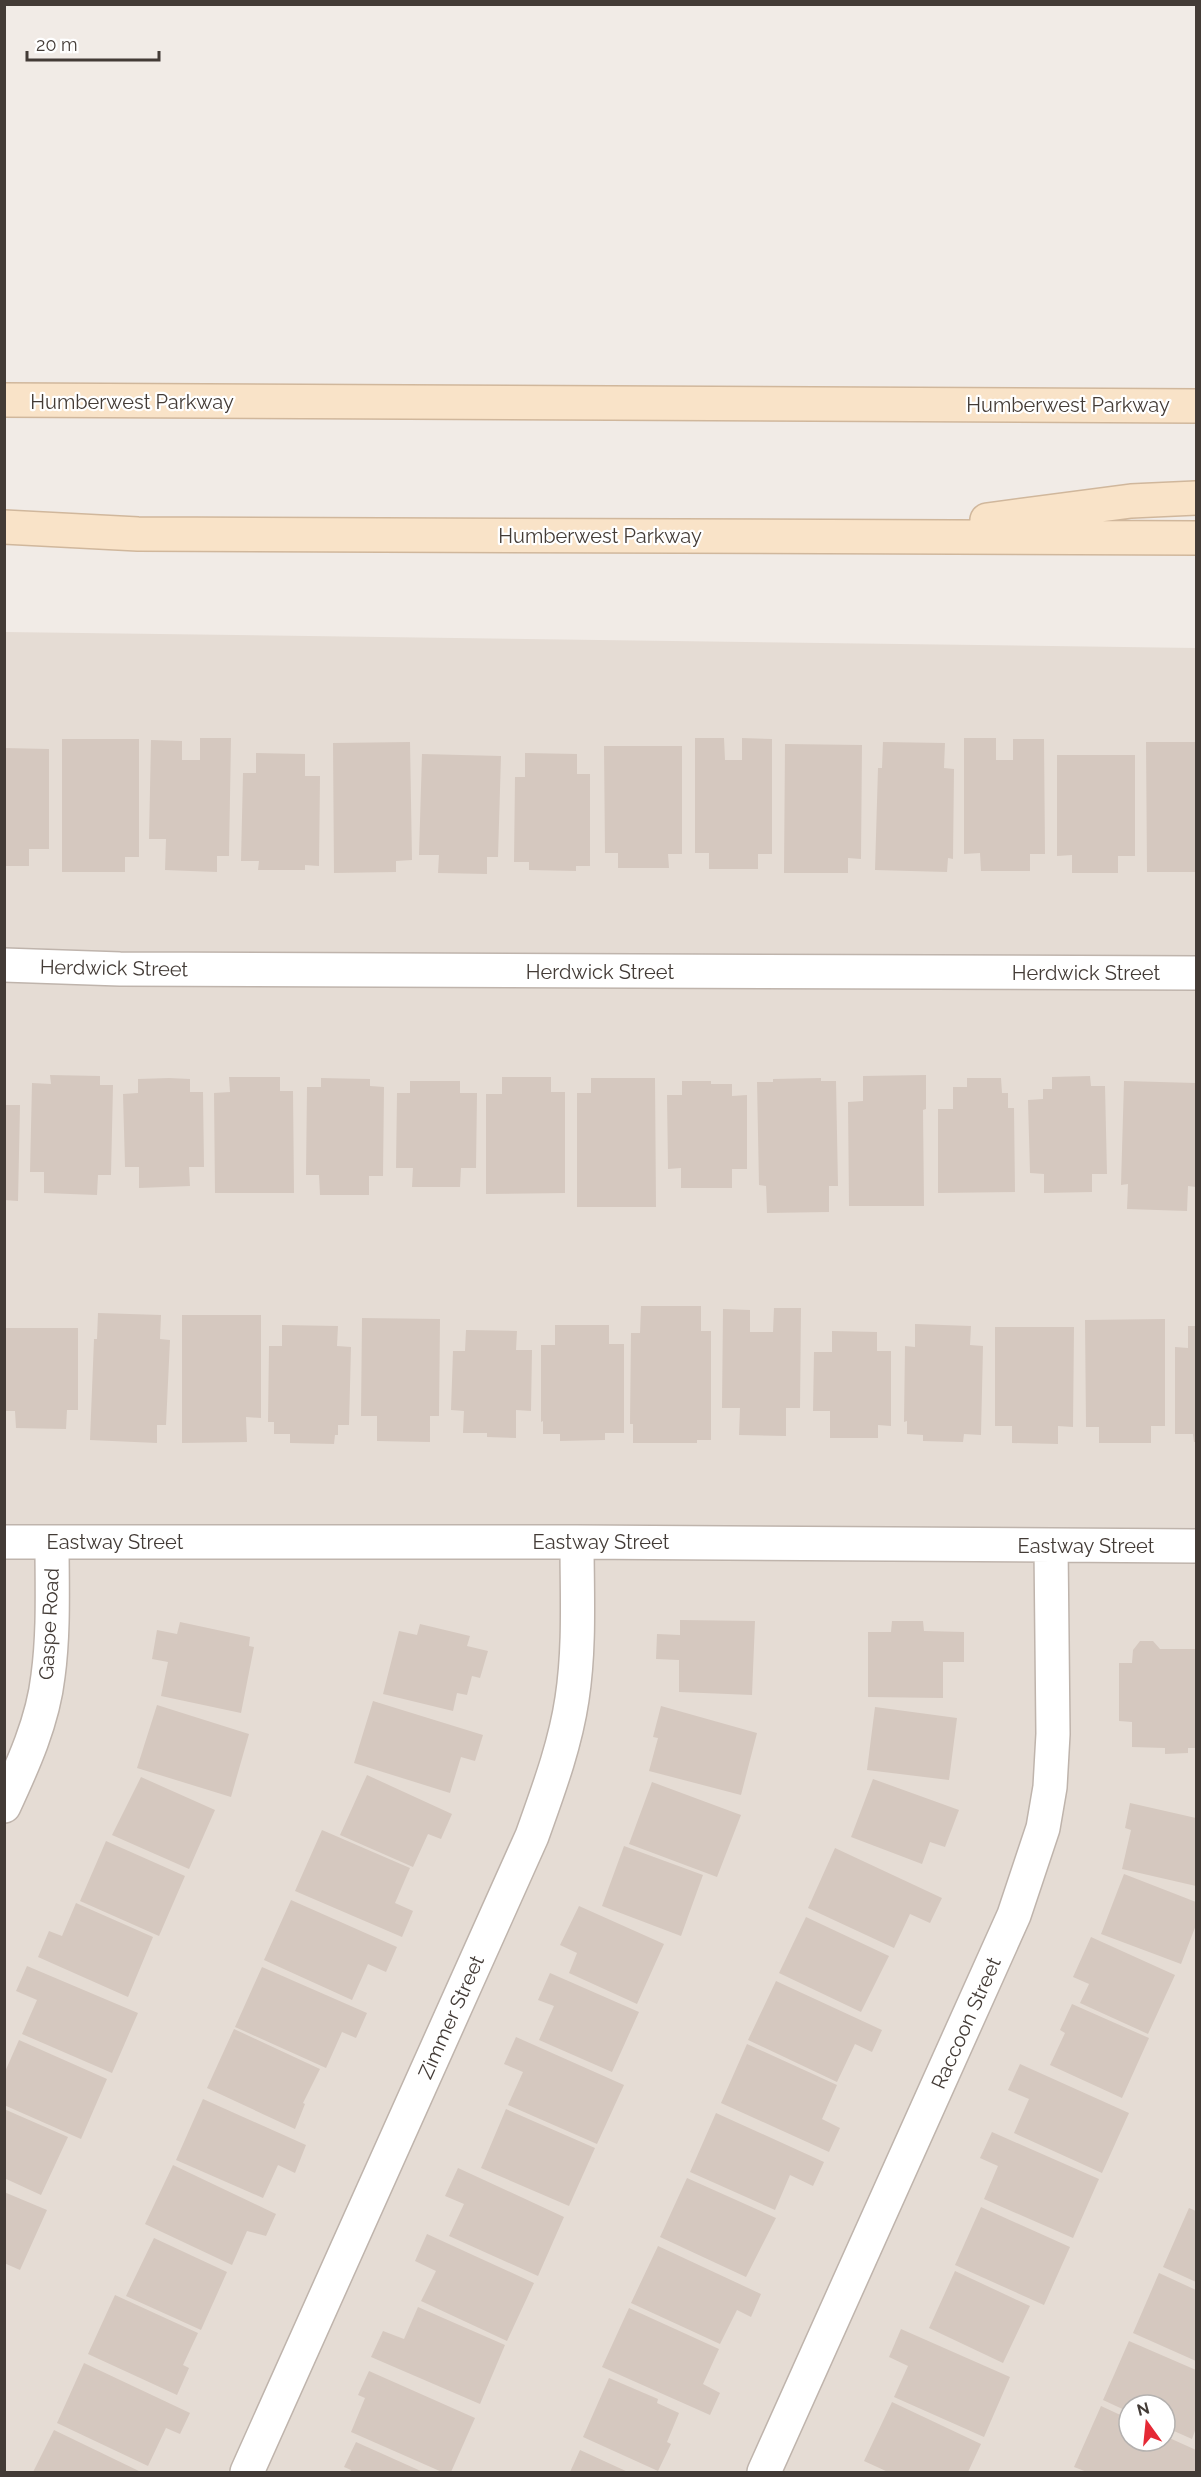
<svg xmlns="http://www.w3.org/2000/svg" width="1201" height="2477" font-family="Raleway,sans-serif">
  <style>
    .residential { fill: #e5dcd4; fill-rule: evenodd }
    .building { fill: #d5c8bf }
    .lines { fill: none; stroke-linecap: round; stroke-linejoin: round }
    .street-casing { stroke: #bfb4ac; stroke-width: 36 }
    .secondary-casing { stroke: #d0b79c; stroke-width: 36 }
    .street { stroke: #fff; stroke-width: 33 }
    .secondary { stroke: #f9e3c8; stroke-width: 33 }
    .labels { text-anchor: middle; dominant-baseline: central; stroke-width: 4.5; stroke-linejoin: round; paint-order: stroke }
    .street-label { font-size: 20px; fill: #433b36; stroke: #fff }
  </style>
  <rect width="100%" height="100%" fill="#f1ebe6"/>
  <path class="residential" d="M5,632L1196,648V2472H5ZM1129,2405H1165V2441H1129Z"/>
  <path class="building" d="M200,738H231L229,856H217V872L165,870L166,839H149L151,740L182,741V760H200Z
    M695,738H724L725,760H742V738L772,739V854H758V869H709V853H695Z
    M964,738H996V760H1013V739H1044L1045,854H1030V871H981L980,853L964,854Z
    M62,739H139V857H125V872H62Z
    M410,742L412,860L396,861V872L334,873L333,743Z
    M883,742L945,743L944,768L954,769L953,859L948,858L947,872L875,870L878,768H882Z
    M1146,742H1196V872H1147Z
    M785,744L862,745L861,859L848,858V873H784Z
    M604,746H682V854H668L669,868H618V853H605Z
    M4,748L49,749V849H29V866H4Z
    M256,753L305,754V776H320L319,866L305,865V870H258L259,861H241L243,773H256Z
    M525,753L577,754V774H590V866H576V871L529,870V862H514L515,777H525Z
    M422,754L501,756L498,857H487V874L438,873L439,855H419Z
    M1057,755H1135V856H1118V873H1072V855L1057,856Z
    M50,1075L100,1076V1085H113L111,1175H98L97,1195L44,1193V1172H30L32,1083L51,1084Z
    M926,1075V1109L923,1110L924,1206H849L848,1102L863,1101V1076Z
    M1090,1076L1091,1086H1105L1107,1174H1092V1192L1044,1193V1174L1030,1173L1028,1100L1043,1099V1089H1052V1077Z
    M229,1077H280V1091H293L294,1193H215L214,1093L230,1092Z
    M502,1077H551V1092H565V1193L486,1194V1094H502Z
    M169,1078L190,1079V1092H203L204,1167H189L190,1186L139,1188V1167H125L123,1094L138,1093V1079Z
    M321,1078L370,1079V1086L384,1087L383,1176H369V1195H320L319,1175H306L307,1087H321Z
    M591,1078H655L656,1207H577V1093H591Z
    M821,1078V1081H836L838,1186H829V1212L767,1213L766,1186L759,1185L757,1082H773V1079Z
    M967,1078H1001L1002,1093H1008V1108H1014L1015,1192L938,1193V1109H953V1087H967Z
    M410,1081H460V1093H477L476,1168H461L460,1187H412L413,1168H396L397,1093H410Z
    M682,1081H711V1084H732V1096L747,1095V1169H732V1188H681V1168L668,1169L667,1095H682Z
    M1124,1081L1196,1083V1187L1188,1186L1187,1211L1127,1209L1128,1184L1121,1185Z
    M4,1105H20L18,1201L4,1200Z
    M641,1306H701V1331H711V1440H697V1443H633V1424H630L631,1333H640Z
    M774,1308H801L800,1408H786V1436L739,1435L740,1408H722L723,1309L750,1310V1332H773Z
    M98,1313L161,1315L160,1339L170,1340L166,1425H157V1443L90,1440L94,1339H97Z
    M182,1315H261V1418L246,1417L247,1442L182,1443Z
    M362,1318L440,1319L439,1416H430V1442L377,1441V1416H361Z
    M1165,1319V1426H1151V1443H1099V1427H1086L1085,1320Z
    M915,1324L971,1326L970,1345L983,1346L981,1435L964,1434L963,1442L923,1441V1435L907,1434V1421L904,1422L905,1346L915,1347Z
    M282,1325L338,1326L337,1346L351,1347L349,1425H338V1435H335L334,1444L290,1443V1434H274V1422H268L269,1346H282Z
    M555,1325H609V1344H624V1433H605V1440L560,1441V1434H543V1421L541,1422V1345H555Z
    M1188,1326H1196V1442H1194L1193,1434H1175V1347L1188,1348Z
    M995,1327H1074L1073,1427L1058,1426V1444L1012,1443V1426H995Z
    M4,1328H78V1410H67L66,1429L16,1428L15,1411H4Z
    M466,1330L517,1331L516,1350H532L531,1411L516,1410V1438L487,1437V1433H463L464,1411L451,1410L453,1351H465Z
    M832,1331L877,1332V1351H891V1426L878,1425V1438H830V1411H813L814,1352H832Z
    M680,1620L755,1621L752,1695L679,1692V1660L656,1659L657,1634L680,1635Z
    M892,1621H923L924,1631L964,1632V1662H943V1698L868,1697V1632H891Z
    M180,1622L250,1637L249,1646L254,1647L241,1713L161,1696L168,1662L152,1659L157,1630L177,1634Z
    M420,1624L470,1636L467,1646L488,1651L480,1678L472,1676L467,1695L457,1693L453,1711L383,1694L399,1631L417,1635Z
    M1140,1641H1153L1160,1649H1196V1748H1188V1753L1165,1754V1748L1132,1747V1722L1119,1721V1663H1132L1133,1650Z
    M373,1701L483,1735L475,1761L461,1757L450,1793L354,1763Z
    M157,1705L249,1734L231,1797L137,1768Z
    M661,1706L757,1733L741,1795L649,1771L658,1738L653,1737Z
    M875,1707L957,1718L949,1780L867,1770Z
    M367,1775L452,1814L441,1839L428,1834L413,1867L340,1835Z
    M141,1777L215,1810L189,1869L112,1835Z
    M873,1779L959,1810L945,1847L930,1842L922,1864L851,1837Z
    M652,1782L741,1815L717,1877L629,1844Z
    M1130,1803L1196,1818V1886L1122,1869L1131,1830L1125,1828Z
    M322,1830L410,1868L395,1903L413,1911L402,1937L295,1891Z
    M106,1841L185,1876L159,1936L80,1901Z
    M624,1846L703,1875L681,1936L602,1906Z
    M835,1848L942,1898L930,1923L910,1914L894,1948L808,1908Z
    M1124,1874L1196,1902V1925L1181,1964L1101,1934Z
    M291,1900L397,1947L386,1972L368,1964L352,2000L264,1960Z
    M76,1903L153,1937L128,1997L38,1957L49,1931L62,1936Z
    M579,1906L664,1944L637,2004L569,1973L577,1953L560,1945Z
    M806,1917L889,1956L861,2012L779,1973Z
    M1091,1937L1175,1975L1148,2034L1080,2003L1089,1984L1073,1977Z
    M27,1966L138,2013L112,2073L22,2034L37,2000L16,1991Z
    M262,1967L367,2013L356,2038L342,2032L326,2068L235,2027Z
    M550,1973L639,2012L612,2072L539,2040L554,2006L538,2000Z
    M776,1981L882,2030L872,2052L855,2044L837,2082L748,2040Z
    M1072,2004L1149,2038L1122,2098L1050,2065L1065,2033L1060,2030Z
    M234,2029L320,2069L303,2103L305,2104L295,2129L207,2088Z
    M516,2037L624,2085L597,2144L508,2105L523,2072L504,2064Z
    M19,2040L107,2079L81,2139L4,2105V2074Z
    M747,2044L837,2085L822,2119L840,2128L829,2152L721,2103Z
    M1020,2064L1129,2113L1102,2173L1014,2133L1029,2099L1008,2090Z
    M203,2099L306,2145L295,2173L278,2165L263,2198L176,2160Z
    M4,2109L68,2137L41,2195L4,2178Z
    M506,2109L595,2148L569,2206L481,2168Z
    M716,2113L824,2162L813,2186L790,2175L775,2210L690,2172Z
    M992,2132L1099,2179L1073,2238L984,2199L998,2166L980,2158Z
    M173,2165L276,2214L266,2236L247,2231L232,2265L145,2224Z
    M458,2168L564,2217L538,2276L449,2236L464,2204L445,2196Z
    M687,2178L776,2218L746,2277L660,2237Z
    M4,2192L47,2210L20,2270L4,2263Z
    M981,2207L1070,2247L1044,2305L955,2265Z
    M1189,2208L1196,2211V2282L1163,2267Z
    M427,2234L534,2283L507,2341L421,2301L436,2271L415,2261Z
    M154,2238L227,2272L201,2330L126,2296Z
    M658,2246L761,2294L751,2317L737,2310L720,2344L631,2303Z
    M955,2271L1030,2306L1003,2363L929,2328Z
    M1159,2273L1196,2290V2361L1133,2333Z
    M115,2295L198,2333L183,2365L189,2368L177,2395L88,2354Z
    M418,2307L505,2345L480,2404L371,2357L383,2331L404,2339Z
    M629,2308L719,2349L703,2384L720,2393L710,2415L602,2367Z
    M901,2329L1010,2377L984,2437L894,2397L908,2366L889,2357Z
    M1129,2341L1196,2370V2428L1192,2439L1165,2427V2405H1129V2412L1103,2400Z
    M84,2363L190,2413L180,2434L166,2428L148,2466L57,2423Z
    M369,2371L475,2418L451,2472H442L351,2432L365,2398L358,2395Z
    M609,2378L658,2399L657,2403L679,2413L667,2442L671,2444L658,2471L583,2437Z
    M892,2402L981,2444L968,2472H888L864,2461Z
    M1101,2406L1129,2419V2441H1165V2436L1196,2450V2472H1087L1074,2467Z
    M54,2430L141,2472H33Z
    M356,2442L423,2472H350L351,2470L344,2467Z
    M580,2450L628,2472H570Z"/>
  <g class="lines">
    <defs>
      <path id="street" d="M4,965L120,969L1196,973
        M4,1542H577L1196,1546
        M4,1806C23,1765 43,1721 48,1676C54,1632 52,1587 52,1542
        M247,2472L532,1836C548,1791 565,1746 572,1699C580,1647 577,1594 577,1542
        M764,2472L1014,1915L1043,1828L1050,1787L1053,1734L1051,1546"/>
      <path id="secondary" d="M4,400L1196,406
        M987,520L1131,501L1196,498
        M4,527L138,534L1196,538"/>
    </defs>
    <use href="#street" class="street-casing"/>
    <use href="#secondary" class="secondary-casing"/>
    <use href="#street" class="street"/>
    <use href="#secondary" class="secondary"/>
  </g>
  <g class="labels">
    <g class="street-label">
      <text x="132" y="402">Humberwest Parkway</text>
      <text x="1068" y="405">Humberwest Parkway</text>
      <text x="600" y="536">Humberwest Parkway</text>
      <text transform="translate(114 968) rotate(1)">Herdwick Street</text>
      <text x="600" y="972">Herdwick Street</text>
      <text x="1086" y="973">Herdwick Street</text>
      <text x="115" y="1542">Eastway Street</text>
      <text x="601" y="1542">Eastway Street</text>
      <text x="1086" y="1546">Eastway Street</text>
      <text transform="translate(49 1624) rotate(-87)">Gaspe Road</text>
      <text transform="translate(451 2017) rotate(-66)">Zimmer Street</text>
      <text transform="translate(966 2023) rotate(-66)">Raccoon Street</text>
    </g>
  </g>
  <rect width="1201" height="2477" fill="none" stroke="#433b36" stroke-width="12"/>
  <g transform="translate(1147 2423) rotate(345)"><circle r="28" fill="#ffffff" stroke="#b4b1af" stroke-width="1.5"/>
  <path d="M0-4.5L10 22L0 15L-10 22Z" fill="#e52935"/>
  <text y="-9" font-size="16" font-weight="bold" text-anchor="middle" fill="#433b36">N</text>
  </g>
  <path d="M27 51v9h132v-9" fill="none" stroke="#433b36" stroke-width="3"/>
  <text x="36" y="51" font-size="18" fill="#433b36" stroke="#ffffff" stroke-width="4.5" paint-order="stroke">20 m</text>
</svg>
